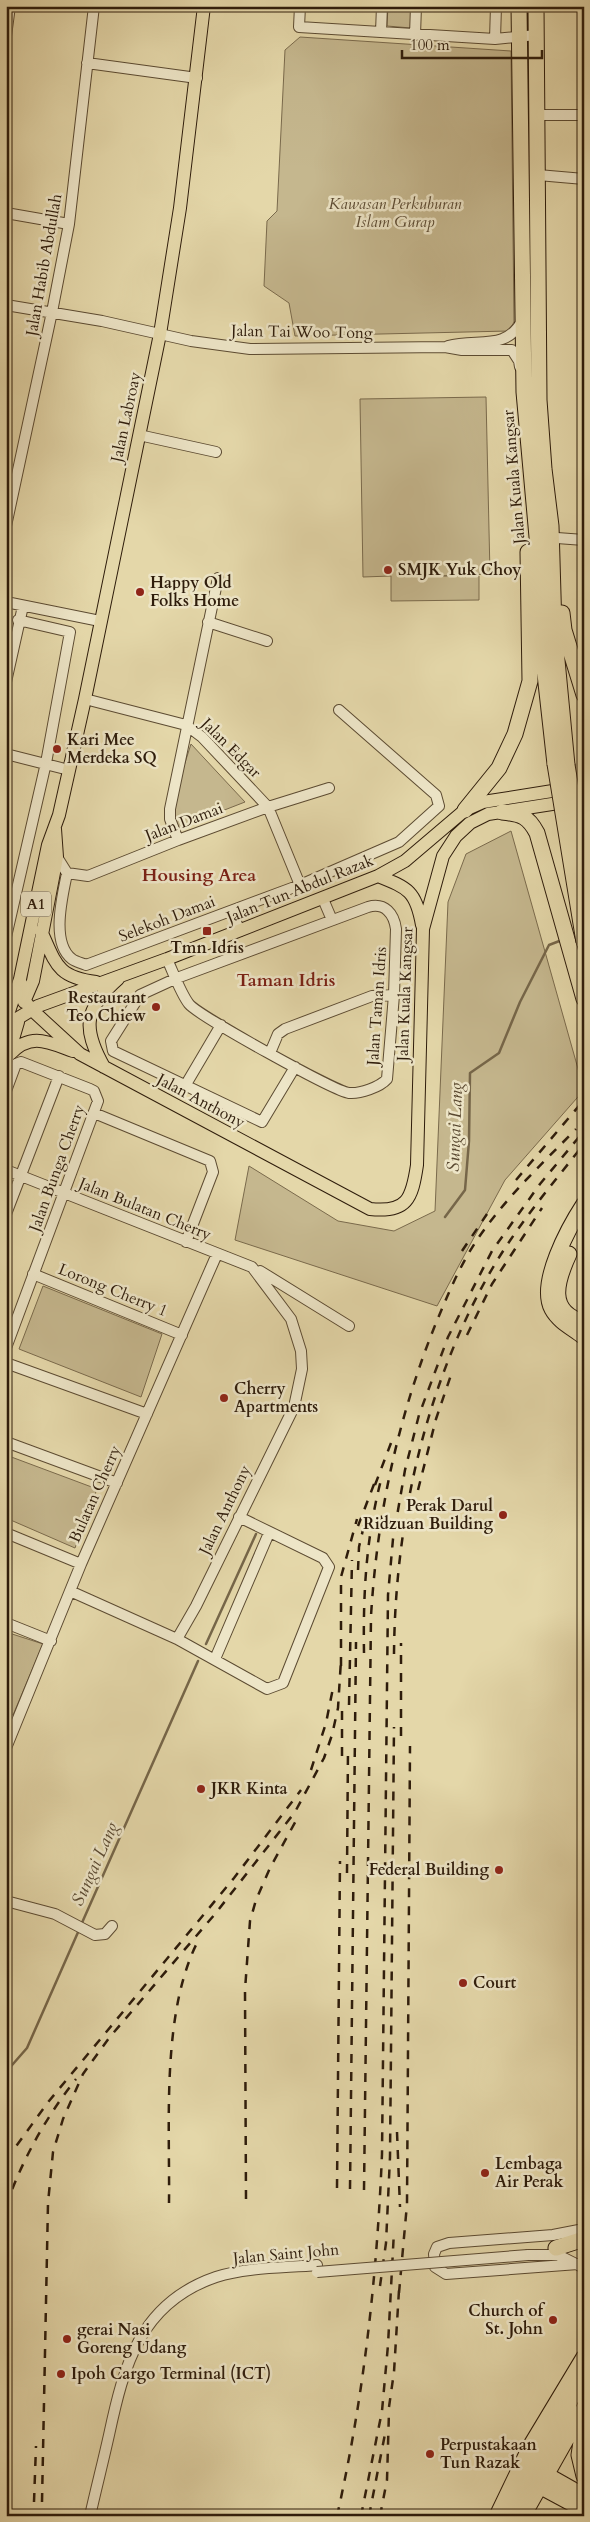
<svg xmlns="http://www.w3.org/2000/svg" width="590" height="2522" font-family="Cardo,serif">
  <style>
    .green { fill: #c5b78e; stroke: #7a6a4c }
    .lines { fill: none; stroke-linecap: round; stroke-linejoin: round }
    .stream { stroke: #766649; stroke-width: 2.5 }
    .minor-casing { stroke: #5c4b32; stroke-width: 12 }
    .major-casing { stroke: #2e1c0b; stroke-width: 14 }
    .highway-casing { stroke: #2e1c0b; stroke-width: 17 }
    .minor { stroke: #ede5c7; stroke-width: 10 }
    .major { stroke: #e4d7a9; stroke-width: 12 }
    .highway { stroke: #e4d7a9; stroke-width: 15 }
    .rail { stroke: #2e1c0b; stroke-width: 2.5; stroke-dasharray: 9 9; stroke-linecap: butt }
    .minor-bridge-casing { stroke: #5c4b32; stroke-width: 12; stroke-linecap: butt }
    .highway-bridge-casing { stroke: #2e1c0b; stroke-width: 17; stroke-linecap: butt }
    .minor-bridge { stroke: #ede5c7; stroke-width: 10 }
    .highway-bridge { stroke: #e4d7a9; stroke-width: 15 }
    .poi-dot { fill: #8f2418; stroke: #ede5c7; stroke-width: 2 }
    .labels { text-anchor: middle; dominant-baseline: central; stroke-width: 5; stroke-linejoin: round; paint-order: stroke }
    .shield { fill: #ede5c7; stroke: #675843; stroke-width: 1 }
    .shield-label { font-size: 15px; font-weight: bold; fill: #2e1c0b }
    .park-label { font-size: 16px; font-style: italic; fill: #5b4a32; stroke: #ede5c7 }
    .street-label { font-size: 16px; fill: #2e1c0b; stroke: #ede5c7 }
    .poi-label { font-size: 16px; font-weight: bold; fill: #2e1c0b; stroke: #ede5c7; text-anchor: start }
    .neighbourhood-label { font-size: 18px; font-weight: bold; fill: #7a1f14; stroke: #ede5c7 }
    .water-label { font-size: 18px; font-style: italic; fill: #58472f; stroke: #ede5c7 }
  </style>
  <rect width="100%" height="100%" fill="#e4d7a9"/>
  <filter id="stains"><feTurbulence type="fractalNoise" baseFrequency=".004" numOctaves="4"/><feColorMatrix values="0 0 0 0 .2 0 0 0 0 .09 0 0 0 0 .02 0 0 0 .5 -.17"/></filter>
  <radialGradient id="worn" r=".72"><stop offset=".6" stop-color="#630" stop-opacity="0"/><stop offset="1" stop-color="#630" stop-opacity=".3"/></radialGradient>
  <path class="green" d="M388,6H412L411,28L387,26Z
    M300,37L511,51L514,322L509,331L295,336L289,303L264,286L267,221L277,211L285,50Z
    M486,397L490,574L437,576H479V600L391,601V576L363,577L360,399Z
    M191,744L245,802L168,832L169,813Z
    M511,831L584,1090L505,1180L437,1306L235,1240L249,1166L338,1221L394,1231L435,1211L448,902L466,854Z
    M43,1286L162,1334L141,1397L19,1349Z
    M6,1455L97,1489L75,1548L6,1518Z
    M6,1632L43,1644L13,1715L6,1713Z"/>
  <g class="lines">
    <path class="stream" d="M445,1217L465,1190L469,1141L470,1073L499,1053L520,1002L549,945L562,940
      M206,1644L256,1534
      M81,1925L198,1661
      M6,2072L27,2048L79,1930"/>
    <defs>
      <path id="minor" d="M300,6L299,27L495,39L537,35
        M381,32L382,6
        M415,35L416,6
        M6,36L10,6
        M495,39L496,6
        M87,63L197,78
        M537,115H584
        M538,175L584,179
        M6,213L69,224
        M6,305L102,321L191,341L250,349L445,347L462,350H512L519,361L520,367
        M448,346C477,338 506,351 522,321
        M139,435L216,452
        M6,526L52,312L69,224L94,6
        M557,538L584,540
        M6,602L100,621
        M208,622L267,641
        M6,682L23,606
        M85,699L186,725L202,737L268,807L300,885
        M6,754L69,770
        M178,840L170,819V809L218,578
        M57,857L67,873L88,876L178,840L268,807L329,788
        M67,873C63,895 50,942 72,959C76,962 82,963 86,965L300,885L399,842L439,806L436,795L339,710
        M323,899L332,920
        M231,911L240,931
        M6,937L46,763L70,632L18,620
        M167,959C173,972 181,994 189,1004C199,1016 334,1091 349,1093C360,1094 380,1087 387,1079L394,995L396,929C394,914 385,902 368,907L177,978L140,995L111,1041L113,1051L262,1122L295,1067
        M270,1053L278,1034L285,1029L372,996L394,995
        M185,1086L221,1025
        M6,1091L16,1064L21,1062L90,1089L94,1091L98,1101L6,1348
        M94,1113L210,1161L213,1172L186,1242
        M6,1170L252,1267L291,1319L301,1351L302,1369L294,1407L196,1606L177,1639
        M6,1214L59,1076
        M260,1271L349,1326
        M33,1274L182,1335
        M6,1363L147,1414
        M6,1442L117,1483
        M6,1533L81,1564
        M70,1591L177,1639L267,1689L283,1683L329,1567L323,1558L239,1517
        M6,1623L51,1641
        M215,1659L269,1533
        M6,1748L81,1564L217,1254
        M6,1901L55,1914L95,1935L105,1934L112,1926
        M528,2255H558L584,2268
        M578,2264L446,2274L435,2267L434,2254L437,2247L449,2243L553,2235L584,2229
        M90,2516C96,2489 103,2462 109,2435C124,2365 140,2303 216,2277C247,2267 284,2268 317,2265"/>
      <path id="major" d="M378,876C408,888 416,891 422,925
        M41,931C56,964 57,977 96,982
        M20,981L25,1001L31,1009L80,1054L370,1209C407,1213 412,1199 417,1165L423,929L443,856L456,836L470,823L488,814L584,799
        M24,1002L33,981L57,857L55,829
        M6,1020L20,979L48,845L59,815L85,699L160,334L180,208L204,6
        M6,1033L15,1020L38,1006L167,959L378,876L405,861L465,810L483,802L584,786
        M10,1054C31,1032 48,1042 73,1051
        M6,1063L18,1022
        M104,1067C82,1028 84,1009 118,979"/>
      <path id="highway" d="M519,6L524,392L538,548L543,656L555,764
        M536,6L539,400L544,469L551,526L554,629L567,765
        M562,613L564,630L584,695
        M465,810L499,768L515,734L530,681L528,552
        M502,812C521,814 528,816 537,833L584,999
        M584,1204C569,1227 538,1283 552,1309C559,1322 573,1328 584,1337
        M569,1254C557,1280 546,1312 584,1322
        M556,2248L584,2239
        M584,2423L579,2455L584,2476
        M538,2470L584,2496
        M530,2481L584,2510
        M497,2516L531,2445L584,2357
        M509,2516L569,2404L577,2384
        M523,2516L584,2408"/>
    </defs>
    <use href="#minor" class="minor-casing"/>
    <use href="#major" class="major-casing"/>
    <use href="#highway" class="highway-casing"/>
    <use href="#minor" class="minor"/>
    <use href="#major" class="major"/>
    <use href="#highway" class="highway"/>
    <path class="rail" d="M516,1180L584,1100
      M462,1251L487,1214
      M467,1335L492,1284L542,1208
      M375,1485L391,1443
      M418,1490L436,1419L452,1372
      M358,1526L376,1479
      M358,1570L359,1547L365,1521
      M364,1653C363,1594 366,1538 381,1480
      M394,1654C395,1524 424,1390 488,1276C515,1228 550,1187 584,1144
      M341,1666V1577L357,1519
      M349,1705L352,1560
      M401,1736V1643
      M342,1756V1709
      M311,1770L326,1723L333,1688
      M347,1873L348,1748
      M397,2132L400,2207
      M6,2160L49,2101L234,1878L301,1790
      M337,2188L340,1861
      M350,2189L356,1642
      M364,2190L371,1616C377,1516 397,1421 434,1328C446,1299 458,1269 475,1243C504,1199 540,1166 576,1129
      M246,2199L245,1990L250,1921L256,1900L270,1868L298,1817
      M169,2203C170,2122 161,2011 199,1939
      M6,2206C22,2160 46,2117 76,2079
      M380,2286L386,2243L390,2157L394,1727
      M399,2293L407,2204L410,1746
      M389,2407L394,2372L399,2290
      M34,2502L36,2446
      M42,2502L48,2203L53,2152L63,2119L83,2074L109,2038L215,1914L295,1812L324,1758L332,1735L338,1708L341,1660
      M337,2516C364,2396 377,2276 382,2154L388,1595L393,1539L405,1470L419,1415L448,1337L492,1251L540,1184L584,1131
      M361,2516L382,2411L388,2345L394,2231
      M369,2516L385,2434
      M380,2516L387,2480L389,2411"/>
    <defs>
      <path id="minor-bridge" d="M317,2272L528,2255"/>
      <path id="highway-bridge" d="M555,764L584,942
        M567,765L584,867"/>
    </defs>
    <use href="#minor-bridge" class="minor-bridge-casing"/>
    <use href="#highway-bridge" class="highway-bridge-casing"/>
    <use href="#minor-bridge" class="minor-bridge"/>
    <use href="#highway-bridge" class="highway-bridge"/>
  </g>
  <g class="poi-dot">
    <circle cx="388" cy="570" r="5"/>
    <circle cx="140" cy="592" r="5"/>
    <circle cx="57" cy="749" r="5"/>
    <rect x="202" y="926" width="10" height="10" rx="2.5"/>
    <circle cx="156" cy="1007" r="5"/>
    <circle cx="224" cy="1398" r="5"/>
    <circle cx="503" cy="1515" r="5"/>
    <circle cx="201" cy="1789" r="5"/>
    <circle cx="499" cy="1870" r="5"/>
    <circle cx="463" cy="1983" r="5"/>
    <circle cx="485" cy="2173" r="5"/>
    <circle cx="553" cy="2320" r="5"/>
    <circle cx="67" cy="2339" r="5"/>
    <circle cx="61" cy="2374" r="5"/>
    <circle cx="430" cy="2454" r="5"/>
  </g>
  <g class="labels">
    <rect class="shield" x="21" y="891.5" width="30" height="25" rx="4"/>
    <g class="shield-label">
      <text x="36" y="904">A1</text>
    </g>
    <g class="park-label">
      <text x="395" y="204">Kawasan Perkuburan<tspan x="395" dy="18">Islam Gurap</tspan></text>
    </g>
    <g class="street-label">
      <text transform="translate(44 265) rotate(-80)">Jalan Habib Abdullah</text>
      <text transform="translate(302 332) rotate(1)">Jalan Tai Woo Tong</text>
      <text transform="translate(126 417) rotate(-78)">Jalan Labroay</text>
      <text transform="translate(514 477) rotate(-95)">Jalan Kuala Kangsar</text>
      <text transform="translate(231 748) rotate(45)">Jalan Edgar</text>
      <text transform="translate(184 822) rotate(-21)">Jalan Damai</text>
      <text transform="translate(300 889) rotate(-22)">Jalan Tun Abdul Razak</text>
      <text transform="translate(167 919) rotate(-21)">Selekoh Damai</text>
      <text transform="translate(405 994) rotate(-88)">Jalan Kuala Kangsar</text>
      <text transform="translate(377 1006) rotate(-86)">Jalan Taman Idris</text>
      <text transform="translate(201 1101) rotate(28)">Jalan Anthony</text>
      <text transform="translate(57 1168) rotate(-70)">Jalan Bunga Cherry</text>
      <text transform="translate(145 1209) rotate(22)">Jalan Bulatan Cherry</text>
      <text transform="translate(113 1290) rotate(22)">Lorong Cherry 1</text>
      <text transform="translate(95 1494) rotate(-66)">Bulatan Cherry</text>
      <text transform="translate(225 1510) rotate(-64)">Jalan Anthony</text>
      <text transform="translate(286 2254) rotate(-5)">Jalan Saint John</text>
    </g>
    <g class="poi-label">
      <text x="398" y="570">SMJK Yuk Choy</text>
      <text x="150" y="583">Happy Old<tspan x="150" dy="18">Folks Home</tspan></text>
      <text x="67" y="740">Kari Mee<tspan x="67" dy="18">Merdeka SQ</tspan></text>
      <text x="207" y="948" text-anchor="middle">Tmn Idris</text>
      <text x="146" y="998" text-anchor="end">Restaurant<tspan x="146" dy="18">Teo Chiew</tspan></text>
      <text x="234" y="1389">Cherry<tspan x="234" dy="18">Apartments</tspan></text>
      <text x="493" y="1506" text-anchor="end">Perak Darul<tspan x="493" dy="18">Ridzuan Building</tspan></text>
      <text x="211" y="1789">JKR Kinta</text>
      <text x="489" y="1870" text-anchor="end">Federal Building</text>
      <text x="473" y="1983">Court</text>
      <text x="495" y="2164">Lembaga<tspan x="495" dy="18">Air Perak</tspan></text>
      <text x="543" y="2311" text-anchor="end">Church of<tspan x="543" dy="18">St. John</tspan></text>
      <text x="77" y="2330">gerai Nasi<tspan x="77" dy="18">Goreng Udang</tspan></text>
      <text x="71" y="2374">Ipoh Cargo Terminal (ICT)</text>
      <text x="440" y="2445">Perpustakaan<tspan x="440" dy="18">Tun Razak</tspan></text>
    </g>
    <g class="neighbourhood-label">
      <text x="199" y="875">Housing Area</text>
      <text x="286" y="980">Taman Idris</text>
    </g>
    <g class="water-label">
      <text transform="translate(455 1127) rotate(-88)">Sungai Lang</text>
      <text transform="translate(95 1864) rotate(-66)">Sungai Lang</text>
    </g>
  </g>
  <rect width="590" height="2522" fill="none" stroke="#e4d7a9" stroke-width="25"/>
  <rect x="8" y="8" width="575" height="2507" fill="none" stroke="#2e1c0b" stroke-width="2.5"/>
  <rect x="12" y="12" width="565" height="2497" fill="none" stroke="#2e1c0b"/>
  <path d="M402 50v8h140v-8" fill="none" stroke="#2e1c0b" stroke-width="2.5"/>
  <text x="410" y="50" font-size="15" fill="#2e1c0b" stroke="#ede5c7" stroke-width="4" paint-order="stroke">100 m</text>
  <rect width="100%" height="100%" filter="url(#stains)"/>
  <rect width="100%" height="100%" fill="url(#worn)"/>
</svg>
